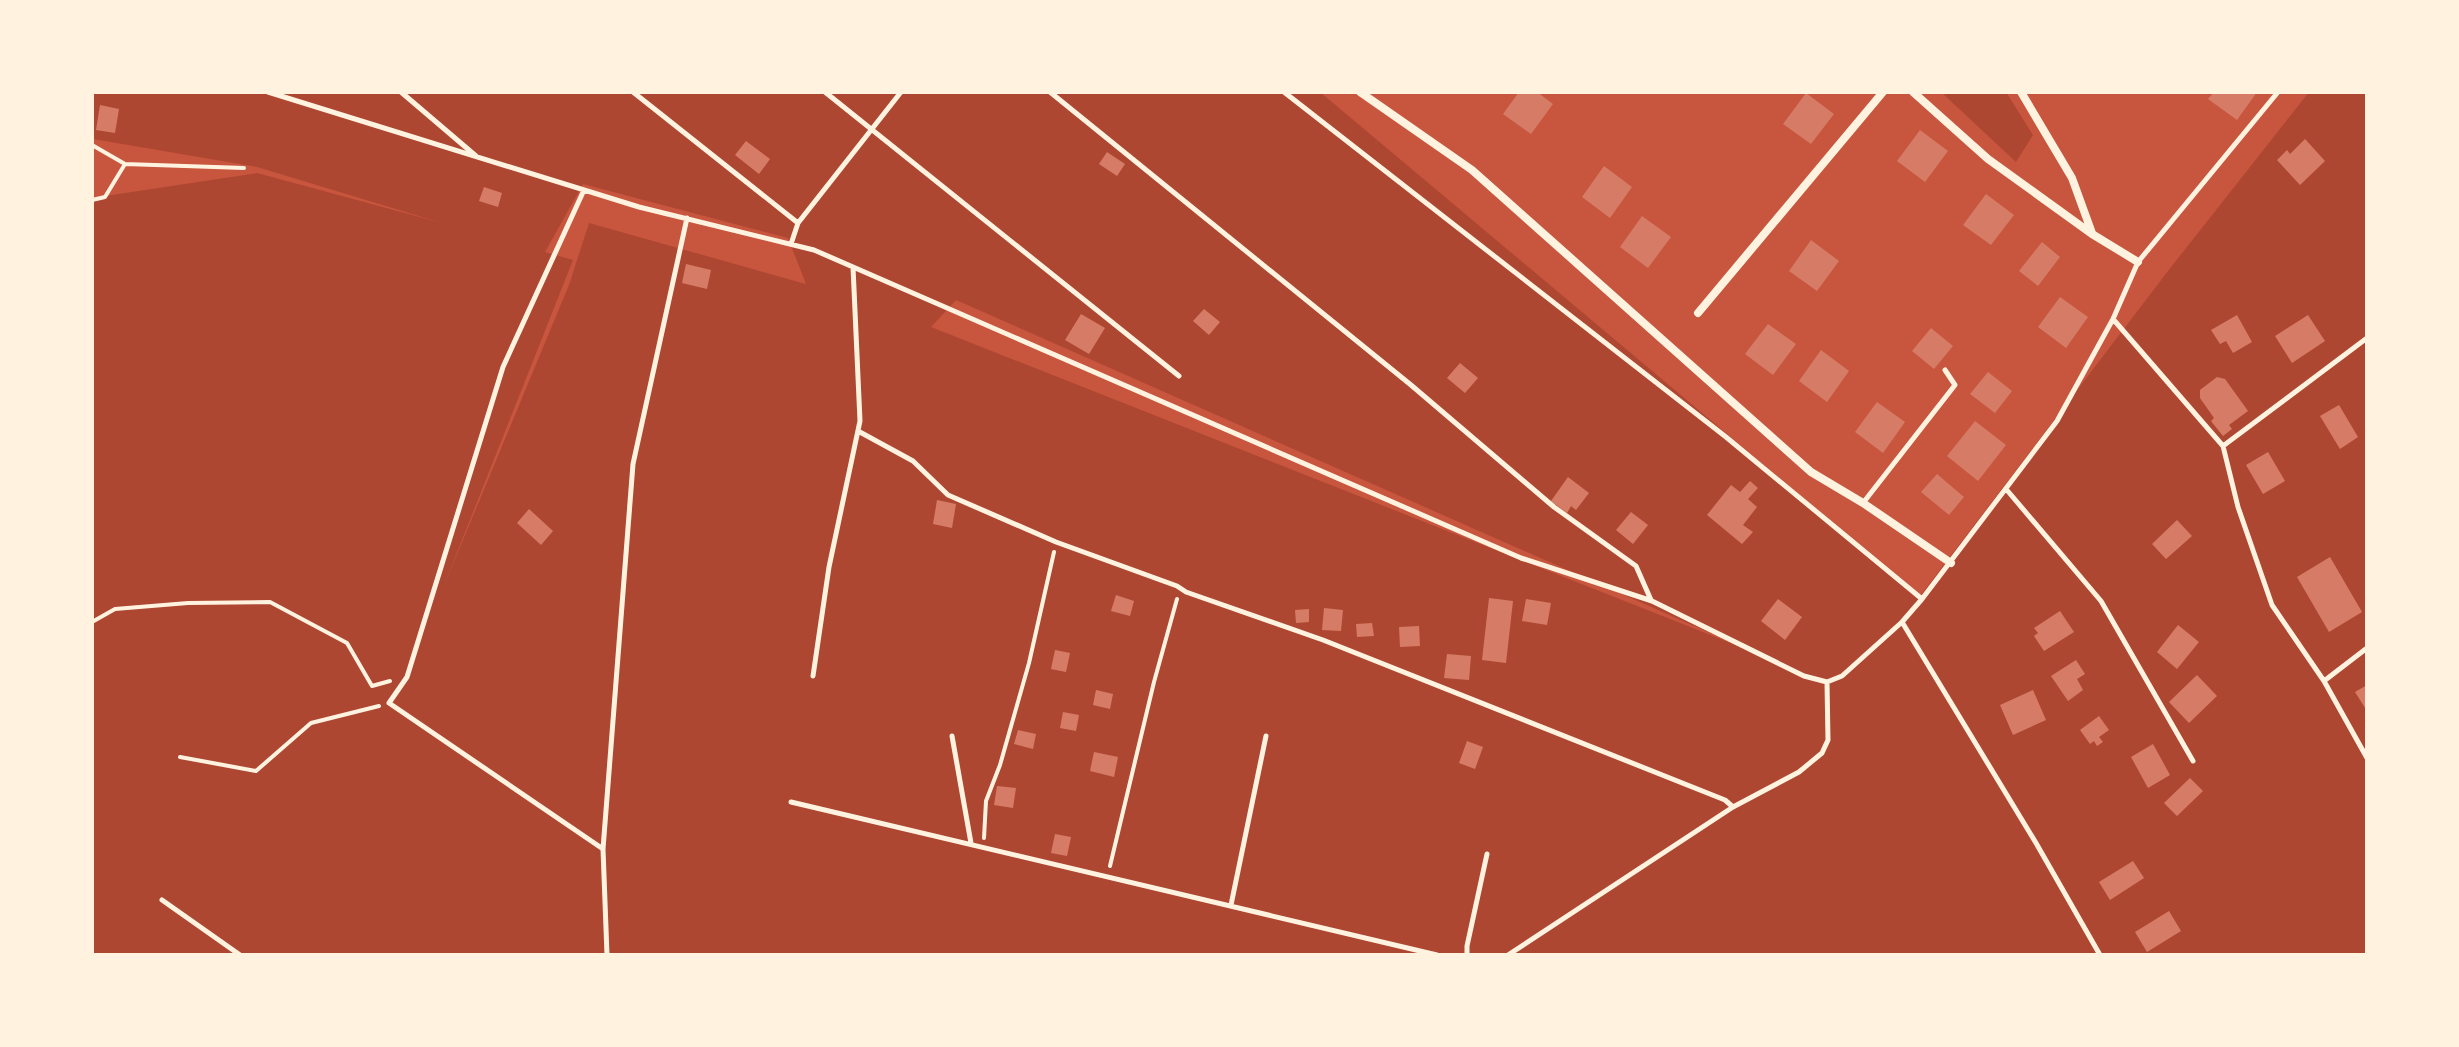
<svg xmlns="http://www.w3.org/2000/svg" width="2459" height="1047" font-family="'Source Sans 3',sans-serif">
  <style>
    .green { fill: #ae4732; fill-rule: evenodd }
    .building { fill: #d67c66 }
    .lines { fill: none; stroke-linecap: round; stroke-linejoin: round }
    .path { stroke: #fff3e0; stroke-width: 4 }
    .service { stroke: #fff3e0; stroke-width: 5 }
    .minor { stroke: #fff3e0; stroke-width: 8 }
  </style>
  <rect width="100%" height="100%" fill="#c8553d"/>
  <path class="green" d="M92,92H1320L1920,596L2168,271L2309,92H2367V955H92V198L257,173L442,223L257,167L93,139ZM583,184L788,238L806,284L589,223L569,285L443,588L573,260L545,252ZM956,300L1751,651L931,327Z
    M1941,92H2006L2033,135L2016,162Z"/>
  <path class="building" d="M1519,92H1537L1553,104L1531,134L1503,114Z
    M2214,92H2257L2237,120L2208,99Z
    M1806,93L1834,114L1811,144L1783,124Z
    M100,105L119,109L115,133L96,130Z
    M1920,130L1948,151L1925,182L1897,161Z
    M2305,139L2325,161L2300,185L2277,160L2287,150L2290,154Z
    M746,141L770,159L759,174L735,155Z
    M1107,152L1125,164L1117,176L1099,164Z
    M1604,166L1632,187L1610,218L1582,197Z
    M484,187L502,193L498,207L479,201Z
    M1986,194L2014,215L1991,245L1963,225Z
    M1642,216L1671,237L1648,268L1620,247Z
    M1811,240L1839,261L1817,291L1789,271Z
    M2042,242L2060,257L2038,286L2019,271Z
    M686,264L711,270L707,289L682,283Z
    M2060,297L2088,317L2066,348L2038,327Z
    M1204,309L1220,322L1209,335L1193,321Z
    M1081,314L1105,328L1089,354L1065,340Z
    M2237,315L2252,342L2233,353L2226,341L2220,344L2211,330Z
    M2308,315L2325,341L2292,363L2275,336Z
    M1768,324L1796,344L1773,375L1745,354Z
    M1931,328L1953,346L1934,369L1912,351Z
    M1821,350L1849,371L1827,402L1799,381Z
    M1460,363L1478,378L1465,393L1447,378Z
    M1988,372L2012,391L1995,413L1970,394Z
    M2217,377L2225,379L2248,411L2229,425L2232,429L2223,436L2211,421L2214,418L2200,398V390Z
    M1877,402L1905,422L1883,453L1855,432Z
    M2339,405L2358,437L2340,449L2320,416Z
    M1975,421L2006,445L1978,481L1947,456Z
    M2268,452L2285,481L2263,494L2246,465Z
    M1937,474L1964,497L1949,515L1921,492Z
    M1568,477L1589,493L1576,510L1571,506L1567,513L1551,501Z
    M1750,481L1758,488L1748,499L1757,507L1743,525L1753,532L1742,544L1707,515L1731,485L1740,492Z
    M937,500L956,504L952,528L933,524Z
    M529,509L553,531L541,545L517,523Z
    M1631,512L1648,525L1633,544L1616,530Z
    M2177,520L2192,536L2166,559L2152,544Z
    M2330,557L2362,612L2329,632L2297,577Z
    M1116,595L1134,601L1130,616L1111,611Z
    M1489,598L1513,601L1506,663L1482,660Z
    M1526,599L1551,603L1547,625L1522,621Z
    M1778,599L1802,617L1785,640L1761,621Z
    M1324,608L1343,610L1341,631L1322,630Z
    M1309,609V622L1296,623L1295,610Z
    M2060,611L2074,632L2044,651L2034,636L2038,633L2034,628Z
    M1372,623L1374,636L1357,637L1356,624Z
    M2178,625L2199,642L2177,669L2157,652Z
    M1419,626L1420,646L1400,647L1399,627Z
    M1055,650L1070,653L1066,672L1051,669Z
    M1447,654L1471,656L1469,680L1444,678Z
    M2076,660L2085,674L2077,679L2083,690L2068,701L2051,676Z
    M2197,675L2217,696L2189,723L2169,702Z
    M2367,685V711L2355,692Z
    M1096,690L1113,694L1110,709L1093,705Z
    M2033,690L2046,720L2013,735L2000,705Z
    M1063,712L1079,715L1076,731L1060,728Z
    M2099,716L2109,730L2099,737L2103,742L2097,746L2094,741L2090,744L2080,730Z
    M1018,730L1036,734L1033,749L1014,744Z
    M1467,741L1483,747L1475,769L1459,763Z
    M2153,744L2170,775L2148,788L2131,757Z
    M1094,752L1118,757L1114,777L1090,771Z
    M2190,778L2203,791L2177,816L2164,803Z
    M997,786L1016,788L1013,808L994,805Z
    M1055,834L1071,837L1067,856L1051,853Z
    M2133,861L2144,878L2110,900L2099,882Z
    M2169,911L2181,931L2147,952L2135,932Z"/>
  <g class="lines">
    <path class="path" d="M92,145L125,164L105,197L92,200
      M125,164L244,168
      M92,622L115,609L188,603L270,602L347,643L372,686L390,681
      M180,757L256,771L311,723L379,706
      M984,838L986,801L1000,765L1029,663L1054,552
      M1110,866L1154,682L1177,599"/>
    <path class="service" d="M268,92L639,207L814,250L1521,558L1652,601L1804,676L1827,682L1842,676L1902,622L1922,599L2057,421L2113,319L2138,262L2278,92
      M401,92L476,156
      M633,92L798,223L791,244
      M825,92L1179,376
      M1050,92L1411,385L1554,507L1636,566L1651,600
      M1284,92L1726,437L1922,599
      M584,190L503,367L407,677L389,703L603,849
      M798,223L901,92
      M2113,319L2223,446L2238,507L2272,605L2324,681L2367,648
      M858,431L913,461L948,495L1056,542L1177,586L1186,592L1323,640L1725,800L1733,807
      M2223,446L2367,338
      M2006,489L2101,601L2193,761
      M1863,503L1955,385L1945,370
      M1902,622L2036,843L2100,955
      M813,676L829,567L860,421L853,267
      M2324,681L2367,758
      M952,736L971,843
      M791,802L1437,955
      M162,900L240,955
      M1231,905L1266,736
      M607,955L603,849L633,464L687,218
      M1467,955V946L1487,854
      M1508,955L1733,807L1799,772L1822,753L1828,740L1827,682"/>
    <path class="minor" d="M1360,92L1472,170L1811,472L1863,503L1951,563
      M1913,92L1988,159L2092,234L2138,262
      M2021,92L2072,178L2092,233
      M1698,313L1883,92"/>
  </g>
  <rect width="2459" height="1047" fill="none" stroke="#fff3e0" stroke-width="188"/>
</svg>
